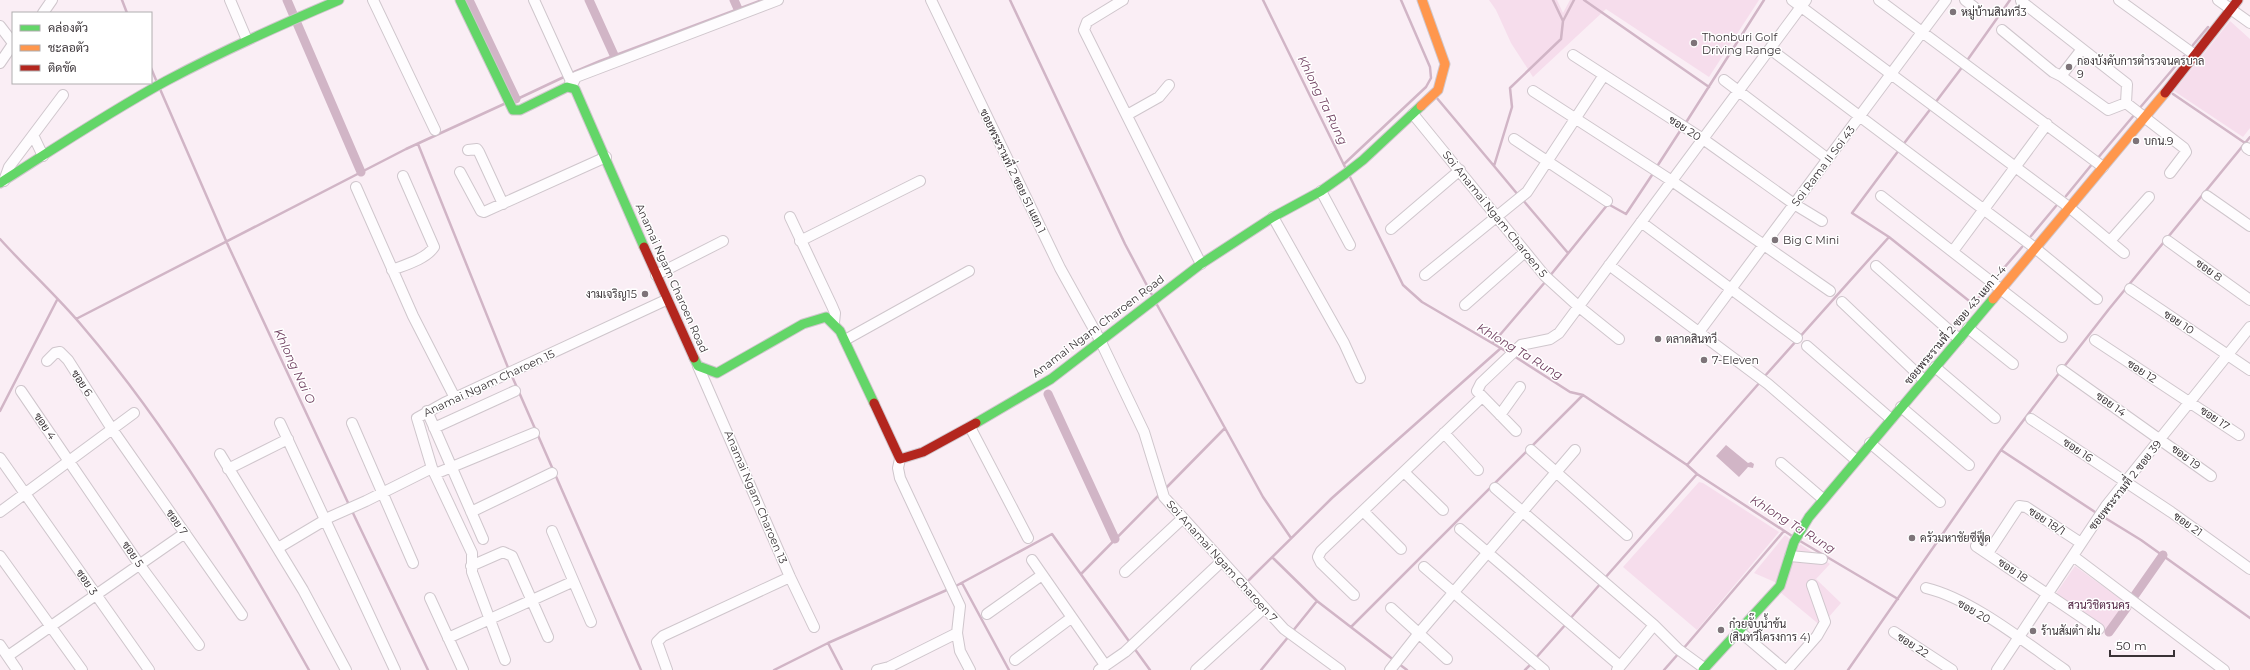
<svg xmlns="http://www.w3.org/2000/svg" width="2250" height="670" font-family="Montserrat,Sarabun,sans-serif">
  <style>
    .green { fill: #f6ddec }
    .water { fill: #d1b5c6 }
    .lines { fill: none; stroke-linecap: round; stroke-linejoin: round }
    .stream { stroke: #d1b5c6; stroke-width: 2.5 }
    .canal { stroke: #d1b5c6; stroke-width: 9 }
    .street-casing { stroke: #cfc6cc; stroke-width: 12 }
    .fast-casing { stroke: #cfc6cc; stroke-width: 11 }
    .slow-casing { stroke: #cfc6cc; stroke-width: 11 }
    .jam-casing { stroke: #cfc6cc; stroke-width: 11 }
    .street { stroke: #fefcfe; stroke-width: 10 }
    .fast { stroke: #63d668; stroke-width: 9 }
    .slow { stroke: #ff974d; stroke-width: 9 }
    .jam { stroke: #b3261e; stroke-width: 9 }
    .poi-dot { fill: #7d7479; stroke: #fff; stroke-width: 1.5 }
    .labels { text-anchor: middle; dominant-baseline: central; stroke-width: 3; stroke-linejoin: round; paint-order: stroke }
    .poi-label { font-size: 11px; fill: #393236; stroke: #fff; text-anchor: start }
    .street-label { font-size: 11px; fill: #393236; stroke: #fff }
    .park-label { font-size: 11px; fill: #4f2241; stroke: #fff }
    .water-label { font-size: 12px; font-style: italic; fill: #704060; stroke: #fff }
  </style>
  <rect width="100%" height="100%" fill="#faeef5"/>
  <path class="green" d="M1489,0H1557L1563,13L1570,0H1759L1709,77L1606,9L1533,77L1511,43L1496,10Z
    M2230,21L2250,39V128L2243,137L2174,91Z
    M1699,482L1703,483L1779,532L1697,630L1623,567Z
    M1785,535L1789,538L1777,583L1754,573Z
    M1800,544L1830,564L1816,579L1841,603L1821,626L1780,592Z
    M2075,566L2126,603L2105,632L2055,595Z"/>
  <path class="water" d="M1726,445L1748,463L1751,462L1754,464L1753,468L1748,467L1739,477L1716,456Z"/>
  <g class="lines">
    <path class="stream" d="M122,0L127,13
      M1010,0L1125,244L1152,295
      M1263,0L1346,169
      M1584,0L1709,87
      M1563,21L1574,0
      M2193,45L2208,27
      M1966,62L2010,0
      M151,68L156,80
      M574,72L600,61L762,0
      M160,89L227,243L350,507
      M2173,94L2245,143
      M1436,97L1494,166
      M513,101L566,76
      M1935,103L1963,66
      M2138,110L2184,56
      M1685,124L1764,0
      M418,144L509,370
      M1902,146L1932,107
      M1899,150L1852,213L1889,237L1973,304L1988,287
      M2097,159L2135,114
      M1344,164L1426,87L1431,78L1430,67L1401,0
      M1656,168L1682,128
      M1350,177L1403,285L1422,302L1509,353
      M1519,196L1494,166L1512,107L1510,88L1561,39L1563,21L1553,0
      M2066,196L2093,163
      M1522,199L1568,253
      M2031,236L2056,206
      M0,239C27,269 57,296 83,327C172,431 242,551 309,670
      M1997,276L2022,247
      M1549,277L1608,204L1626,214L1654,172
      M1156,303L1263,497L1291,538
      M76,319L406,149L504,104
      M1493,343L1546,281
      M1514,356L1570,392L1583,395L1687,465L1697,474L1792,536
      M2063,368L2109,309L2250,137
      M511,374L641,670
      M1764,377L1889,237
      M0,411L57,300
      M2001,450L2098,514
      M1687,465L1761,381
      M1165,489L1225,428
      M352,511L428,670
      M2102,516L2141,540L2250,618
      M1800,541L1898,599
      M1272,557L1317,601L1395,661
      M1081,574L1160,494
      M1604,579L1697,474
      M1249,580L1332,498L1501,348
      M962,583L1009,670
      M954,587L1052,534L1131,644
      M1569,620L1601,583
      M1351,627L1582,396
      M1292,632L1317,601
      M828,643L842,670
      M1134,648L1150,670
      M1683,649L1784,531
      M1535,659L1566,624
      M1399,664L1407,670
      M774,670L828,643L949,589
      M1261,670L1289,636
      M1525,670L1532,663
      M1664,670L1679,653
      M1848,670L2001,450L2060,372"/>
    <path class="canal" d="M287,0L361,172
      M469,0L516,99
      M589,0L614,55
      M734,0L738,9
      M1048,394L1115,539
      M2135,595L2163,555
      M2109,632L2127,607"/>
    <defs>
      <path id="street" d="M230,0L247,40
        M373,0L435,130
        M534,0L570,79L571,87
        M931,0L1060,268L1100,340L1144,432L1164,497L1284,629L1340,670
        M1123,0L1087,22L1084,30L1201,264
        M1792,0L2070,208L2124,253
        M1879,0L2103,167
        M1965,0L1974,7
        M2119,0L2195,55
        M2218,0L2250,23
        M2021,1L2127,84L2126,103
        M43,13L52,0
        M0,26L13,43
        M2002,30L2053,72L2061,76L2108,110L2126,103L2184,148L2186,152L2170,173
        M1770,49L2035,248L2097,299
        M1573,55L1703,139L1794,204L1822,221
        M0,63L13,44
        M2061,76L2082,49
        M1724,80L1828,159
        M571,87L576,77L778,0
        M1533,91L1672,181L1830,291
        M1413,114L1545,276L1578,306L1619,339
        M1127,115L1159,97L1169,85
        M33,135L43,156
        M1514,139L1607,201
        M2247,148L2250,150
        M468,150L477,149L479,152L503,204
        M460,172L481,211L484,212L606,157
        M4,181L9,167L63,95
        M356,187L413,316L455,398
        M1321,191L1350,245
        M1881,196L2062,337
        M2207,196L2250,226
        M790,217L832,306L835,313L834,323
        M1273,217L1344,343L1360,378
        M1641,222L1797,338
        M1391,229L1460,170
        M800,241L920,181
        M2110,241L2149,197
        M2168,241L2250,300
        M1953,251L2047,124
        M1609,265L1768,384L1856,460
        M1876,266L1959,339
        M392,270C405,265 426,259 434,247L403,176
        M656,275L723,241
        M1425,275L1527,192L1604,75
        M2130,289L2250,370
        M1842,302L1924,380
        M1465,305L1525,252
        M1968,328L2013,364
        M1699,332L1946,0
        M845,340L969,271
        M2095,340L2239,435
        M1807,346L1891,419
        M47,361L55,353L60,352L68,360L112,429L242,615
        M698,366L790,577L814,627
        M1935,367L1995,418
        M2062,370L2211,476
        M21,391L139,564L199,645
        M1901,407L1969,465
        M427,411L483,539
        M1500,415L1520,387
        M2031,419L2171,512L2250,569
        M280,423L395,670
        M352,423L413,563
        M970,427L1028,538
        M434,428L515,391
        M1516,431L1477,391L1481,383L1521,345L1550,339L1559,333L1806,0
        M1444,433L1478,470
        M1870,443L1940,502
        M1531,450L1627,535
        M220,454L303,590L346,670
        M0,458L149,670
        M900,459L898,468L900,478L960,606L957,633L960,651L970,670
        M1781,463L1823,499
        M228,469L288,439
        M1404,472L1443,510
        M435,474L534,433
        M1495,488L1654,625
        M1363,511L1401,549
        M0,512L134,413
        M471,512L552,473
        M1460,529L1620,666
        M552,531L591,622
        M1976,546L2099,629
        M278,548L330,517L366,501L432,468
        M1988,553L2019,506L2026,507L2081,543
        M0,556L82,670
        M1790,556L1822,559
        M2073,556L2224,670
        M1032,560L1105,665
        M471,566L503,552L512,556L548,637
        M1424,567L1544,670
        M1125,572L1183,518
        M1926,588C1972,599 2026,643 2065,670
        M1354,595L1321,563L1318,557L1321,551L1482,397
        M430,598L463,670
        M1391,608L1447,659
        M987,614L1042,575
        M1738,630L1785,670
        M1894,632L1952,670
        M448,638L572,582
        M0,645L17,670
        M8,656L185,533
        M505,660L472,572V553L432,468L417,418L444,403L666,300
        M1015,660L1071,618
        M667,670L657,642L663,636L790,577
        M877,670L889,667L957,633
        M1099,670L1125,652L1222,561
        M1196,670L1264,608
        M1390,670L1419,633L1575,450
        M1617,670L1654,625L1678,649L1704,668
        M1787,670L1817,636L1825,622L1812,585
        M1997,670L2106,506L2250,327"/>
      <path id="fast" d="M460,0L513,110H520L567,87L575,89L644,247
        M0,183C55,148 109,112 166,81C222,51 280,25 339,0
        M694,358L698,366L717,373L803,324L826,317L840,331L874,403
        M976,423L1051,379L1201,264L1273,217L1321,191L1345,174L1363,160L1421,106
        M1703,670L1780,586L1794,542L1809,517L1993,299"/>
      <path id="slow" d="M1421,106L1438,90L1445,64L1422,0
        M1993,299L2165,93"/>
      <path id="jam" d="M2165,93L2238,0
        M644,247L694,358
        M874,403L900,459L923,452L976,423"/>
    </defs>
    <use href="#street" class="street-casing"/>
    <use href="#fast" class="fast-casing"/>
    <use href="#slow" class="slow-casing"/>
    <use href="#jam" class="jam-casing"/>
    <use href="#street" class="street"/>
    <use href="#fast" class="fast"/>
    <use href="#slow" class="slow"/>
    <use href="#jam" class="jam"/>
  </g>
  <g class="poi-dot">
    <circle cx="1953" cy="12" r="4"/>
    <circle cx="1694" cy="43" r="4"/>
    <circle cx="2069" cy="67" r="4"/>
    <circle cx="2136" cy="141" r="4"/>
    <circle cx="1775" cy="240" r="4"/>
    <circle cx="645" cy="294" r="4"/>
    <circle cx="1658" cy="339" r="4"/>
    <circle cx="1704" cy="360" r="4"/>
    <circle cx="1912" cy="538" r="4"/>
    <circle cx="1721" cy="630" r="4"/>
    <circle cx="2033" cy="631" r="4"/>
  </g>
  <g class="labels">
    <g class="poi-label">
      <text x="1961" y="12">หมู่บ้านสินทวี3</text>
      <text x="1702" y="37">Thonburi Golf<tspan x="1702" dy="13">Driving Range</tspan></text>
      <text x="2077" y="61">กองบังคับการตำรวจนครบาล<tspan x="2077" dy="13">9</tspan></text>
      <text x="2144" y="141">บกน.9</text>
      <text x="1783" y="240">Big C Mini</text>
      <text x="637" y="294" text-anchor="end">งามเจริญ15</text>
      <text x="1666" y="339">ตลาดสินทวี</text>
      <text x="1712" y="360">7-Eleven</text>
      <text x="1920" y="538">ครัวมหาชัยซีฟู็ด</text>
      <text x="1729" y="624">ก๋วยจั๊บน้ำข้น<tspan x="1729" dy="13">(สินทวีโครงการ 4)</tspan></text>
      <text x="2041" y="631">ร้านสัมตำ ฝน</text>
    </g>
    <g class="street-label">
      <text transform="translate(1685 128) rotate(33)">ซอย 20</text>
      <text transform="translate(1823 166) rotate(-53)">Soi Rama II Soi 43</text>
      <text transform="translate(1013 171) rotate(64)">ซอยพระรามที่ 2 ซอย 51 แยก 1</text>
      <text transform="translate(1495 214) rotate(51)">Soi Anamai Ngam Charoen 5</text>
      <text transform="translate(2209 270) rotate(35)">ซอย 8</text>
      <text transform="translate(672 278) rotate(66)">Anamai Ngam Charoen Road</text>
      <text transform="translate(2179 322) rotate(34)">ซอย 10</text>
      <text transform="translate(1955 325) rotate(-50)">ซอยพระรามที่ 2 ซอย 43 แยก 1-4</text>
      <text transform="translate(1098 326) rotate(-37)">Anamai Ngam Charoen Road</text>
      <text transform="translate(2142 371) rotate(33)">ซอย 12</text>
      <text transform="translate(82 383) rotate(57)">ซอย 6</text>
      <text transform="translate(489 383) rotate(-25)">Anamai Ngam Charoen 15</text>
      <text transform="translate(2111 404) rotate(35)">ซอย 14</text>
      <text transform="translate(2215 418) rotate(34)">ซอย 17</text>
      <text transform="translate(45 426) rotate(56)">ซอย 4</text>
      <text transform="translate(2078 450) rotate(34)">ซอย 16</text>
      <text transform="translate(2186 457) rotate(37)">ซอย 19</text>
      <text transform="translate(2125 485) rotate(-52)">ซอยพระรามที่ 2 ซอย 39</text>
      <text transform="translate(756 497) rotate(67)">Anamai Ngam Charoen 13</text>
      <text transform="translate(2047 521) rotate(33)">ซอย 18/1</text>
      <text transform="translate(177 522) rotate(55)">ซอย 7</text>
      <text transform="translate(2188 524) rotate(36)">ซอย 21</text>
      <text transform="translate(133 554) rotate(55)">ซอย 5</text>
      <text transform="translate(1222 561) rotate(48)">Soi Anamai Ngam Charoen 7</text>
      <text transform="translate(2013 570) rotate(34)">ซอย 18</text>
      <text transform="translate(87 582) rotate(55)">ซอย 3</text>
      <text transform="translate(1974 611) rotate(30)">ซอย 20</text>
      <text transform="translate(1913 645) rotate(33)">ซอย 22</text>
    </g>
    <g class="park-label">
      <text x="2099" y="605">สวนวิชิตรนคร</text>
    </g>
    <g class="water-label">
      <text transform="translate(1323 100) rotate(64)">Khlong Ta Rung</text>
      <text transform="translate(1520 351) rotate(31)">Khlong Ta Rung</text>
      <text transform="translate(295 366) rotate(65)">Khlong Nai O</text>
      <text transform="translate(1793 524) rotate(32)">Khlong Ta Rung</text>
    </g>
  </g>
  <rect x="12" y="12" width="140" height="72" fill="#ffffff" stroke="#b0adaf"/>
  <rect x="20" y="25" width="20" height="6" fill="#63d668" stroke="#b0adaf"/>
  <text x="48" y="32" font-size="12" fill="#393236">คล่องตัว</text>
  <rect x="20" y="45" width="20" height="6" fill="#ff974d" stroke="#b0adaf"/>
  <text x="48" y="52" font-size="12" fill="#393236">ชะลอตัว</text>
  <rect x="20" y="65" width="20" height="6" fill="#b3261e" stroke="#b0adaf"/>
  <text x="48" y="72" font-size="12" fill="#393236">ติดขัด</text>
  <path d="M2110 650v6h64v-6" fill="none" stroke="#393236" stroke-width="2"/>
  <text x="2116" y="650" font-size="12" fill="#393236" stroke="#ffffff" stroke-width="3" paint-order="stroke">50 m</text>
</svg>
